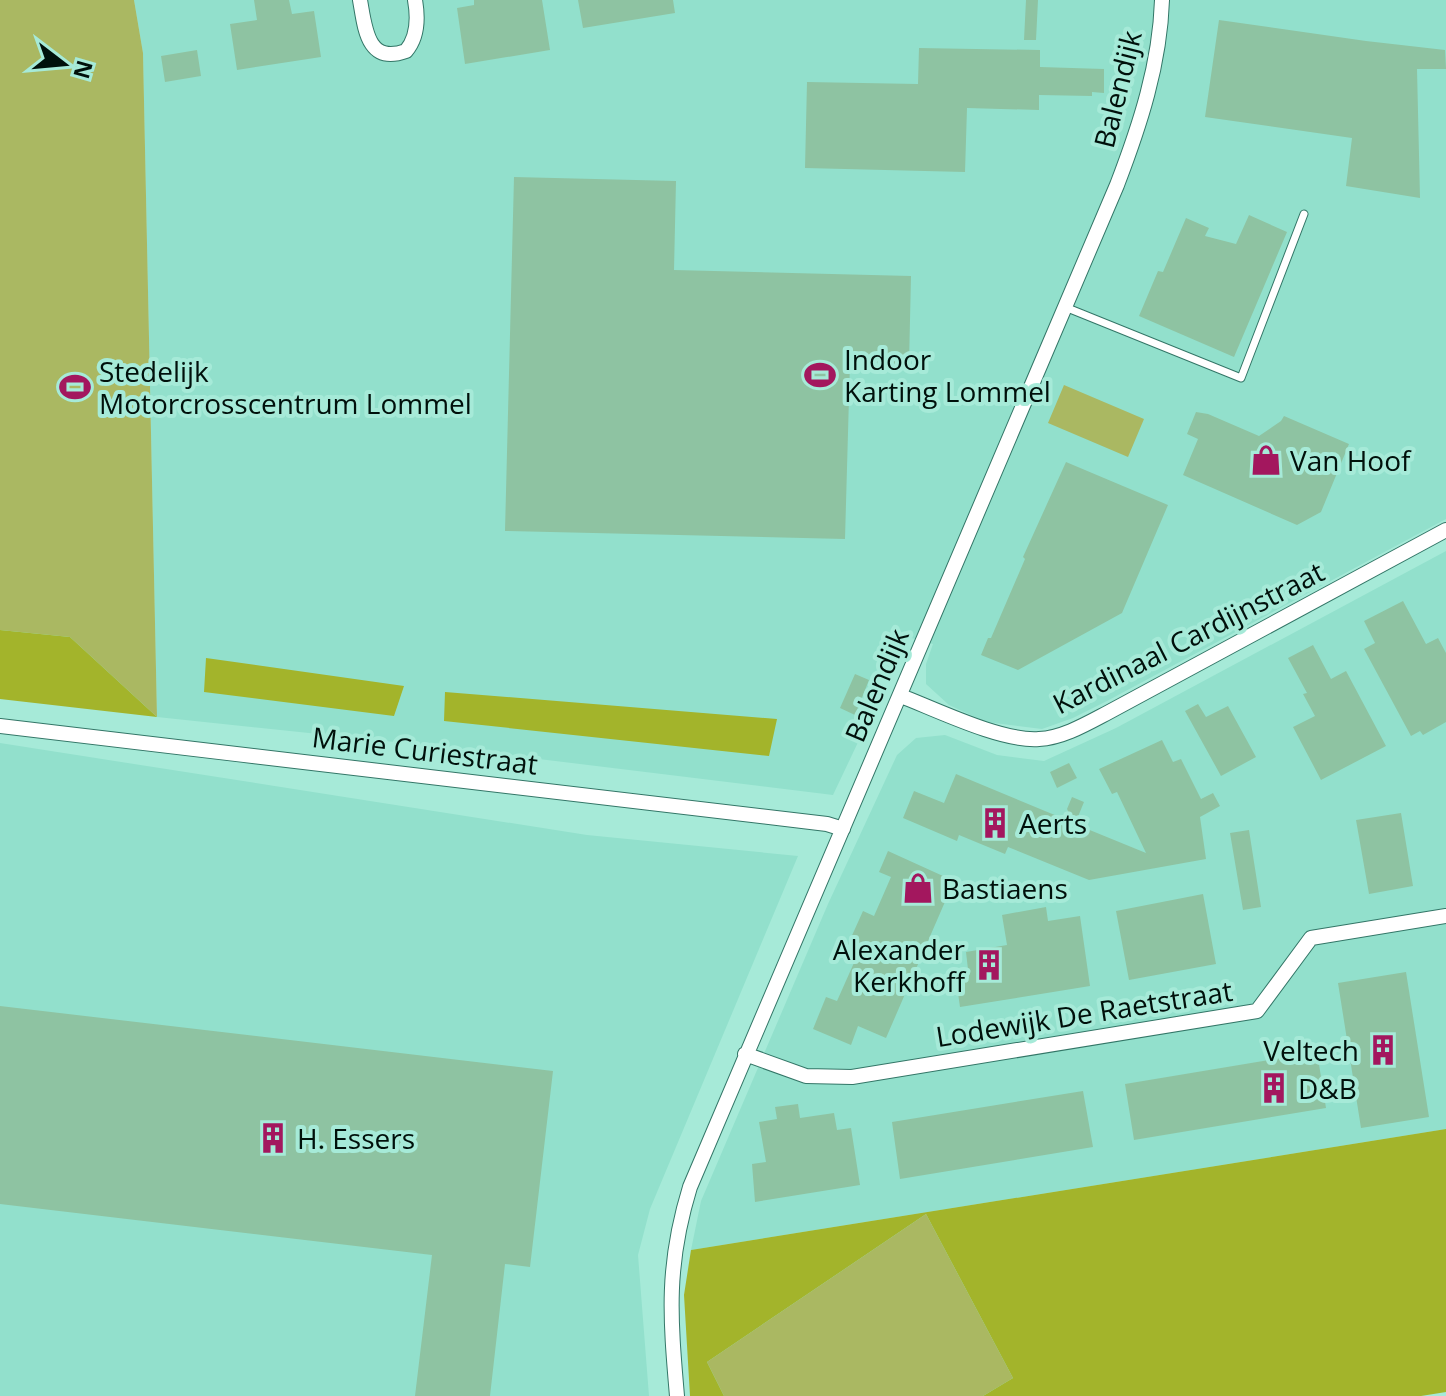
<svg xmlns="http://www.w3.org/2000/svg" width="1446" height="1396" font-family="'Open Sans',sans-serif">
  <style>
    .built { fill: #92e0cc }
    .green { fill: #aab862 }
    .forest { fill: #a3b42b }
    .building { fill: #8ec3a2 }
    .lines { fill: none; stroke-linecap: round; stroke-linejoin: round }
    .lane-casing { stroke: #337667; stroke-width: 9 }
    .street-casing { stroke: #337667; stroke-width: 16 }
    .lane { stroke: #fff; stroke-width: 7 }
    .street { stroke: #fff; stroke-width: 14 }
    .labels { text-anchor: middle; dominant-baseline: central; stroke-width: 8; stroke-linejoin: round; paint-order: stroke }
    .street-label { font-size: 28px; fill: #00100b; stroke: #a6ead8 }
    .poi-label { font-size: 28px; fill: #00100b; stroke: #a6ead8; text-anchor: start }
  </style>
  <rect width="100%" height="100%" fill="#a6ead8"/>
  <path class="built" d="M134,0H1446V519L1107,701L1073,718L1042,729L986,722L949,705L926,684V664L933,644L908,637L833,795L433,746L157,717L143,53Z
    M1446,551V1129L691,1250L701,1201L828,904L897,755L916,738L945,735L997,755L1044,761L1116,728Z
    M0,743L587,835L798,856L650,1209L638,1255L649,1396H0Z"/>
  <path class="green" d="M0,0H134L143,53L157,717L70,637L0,630Z
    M1064,385L1144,419L1128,457L1048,423Z
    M926,1214L1013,1378L983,1396H724L707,1362Z"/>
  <path class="forest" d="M0,630L70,637L157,717L0,699Z
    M206,658L404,686L394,716L204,692Z
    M445,692L777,719L769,756L444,721Z
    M1446,1129V1392L1421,1396H983L1013,1378L926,1214L707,1362L724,1396H690L684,1295L691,1250Z"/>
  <path class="building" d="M254,0H289L292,14L314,11L321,57L237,70L230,24L257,20Z
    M474,0H542L550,50L465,64L457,8L474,5Z
    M578,0H673L675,13L583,28Z
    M1026,0H1038L1036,40H1024Z
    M1219,20L1366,41L1445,50L1446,69H1417L1420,198L1346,186L1352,138L1205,117Z
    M919,48L1040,50V67L1104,69V93L1092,92V96L1039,95V110L967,108L965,172L805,168L807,82L918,84Z
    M197,50L201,76L165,82L161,56Z
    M514,177L676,181L674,270L911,276L909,364L850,362L845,539L505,531Z
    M1249,215L1287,232L1234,357L1139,316L1158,271L1163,272L1186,218L1209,228L1205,236L1236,244Z
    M1196,412L1208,414L1259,436L1281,421L1284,416L1349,444L1321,512L1297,525L1183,475L1198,439L1187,434Z
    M1066,462L1168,505L1122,613L1018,670L981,655L988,638H991L1025,559L1023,557Z
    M1403,601L1426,644L1438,638L1446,653V722L1423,735L1420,731L1411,736L1364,649L1375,643L1364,621Z
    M1313,645L1331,679L1346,671L1386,746L1321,780L1293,727L1315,716L1303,694L1307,693L1288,658Z
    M855,674L869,680L855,715L840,708Z
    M1198,704L1206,717L1228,706L1256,757L1221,776L1185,711Z
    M1162,740L1173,762L1181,759L1201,799L1213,793L1220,806L1200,817L1206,859L1089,880L1008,847L1005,854L959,835L957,841L903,818L914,791L944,803L956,774L1074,823L1067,809L1072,797L1084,802L1075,824L1146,853L1117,792L1112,794L1099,769Z
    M1069,763L1077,778L1057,788L1050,772Z
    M1401,813L1413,886L1369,894L1356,820Z
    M1249,830L1261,907L1243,910L1230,833Z
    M888,851L954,881L886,1038L858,1026L851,1045L813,1029L826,997L837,1001L857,956L845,951L863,911L874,916L891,877L879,872Z
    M1203,894L1216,964L1129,980L1116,911Z
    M1046,907L1048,921L1080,916L1090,986L960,1007L956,979L969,978L966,952L1007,945L1002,915Z
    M1406,972L1429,1117L1361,1128L1338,983Z
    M0,1006L553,1071L530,1267L505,1264L490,1396H415L432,1255L0,1204Z
    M1317,1052L1326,1108L1134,1140L1125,1084Z
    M1083,1091L1093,1147L900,1179L892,1122Z
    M798,1104L800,1118L834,1113L837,1130L851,1128L860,1185L755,1202L752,1164L766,1162L759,1122L777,1119L775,1107Z"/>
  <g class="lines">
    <defs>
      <path id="lane" d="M1065,307L1241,378L1304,214"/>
      <path id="street" d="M360,0C365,28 367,65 406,51C418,37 418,17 415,0
        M901,696C935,709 1002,742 1039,739C1063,738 1088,723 1109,712L1446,530
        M0,726L827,824L843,829
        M745,1054L806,1076L852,1077L1257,1011L1311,938L1446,916
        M677,1396C670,1316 666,1265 690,1187L1117,185C1140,125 1160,64 1162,0"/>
    </defs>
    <use href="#lane" class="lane-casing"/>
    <use href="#street" class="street-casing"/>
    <use href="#lane" class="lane"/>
    <use href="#street" class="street"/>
  </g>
  <defs>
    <symbol id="stadium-bare" viewBox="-9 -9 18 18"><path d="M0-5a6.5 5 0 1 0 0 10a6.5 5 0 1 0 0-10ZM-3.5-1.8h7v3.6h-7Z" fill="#a3175e" stroke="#a6ead8" stroke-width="2.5" paint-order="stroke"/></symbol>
    <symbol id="shop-bare" viewBox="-9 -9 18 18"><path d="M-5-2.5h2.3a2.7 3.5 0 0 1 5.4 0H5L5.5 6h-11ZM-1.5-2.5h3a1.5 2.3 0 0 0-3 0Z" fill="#a3175e" stroke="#a6ead8" stroke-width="2.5" paint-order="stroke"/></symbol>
    <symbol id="building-bare" viewBox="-9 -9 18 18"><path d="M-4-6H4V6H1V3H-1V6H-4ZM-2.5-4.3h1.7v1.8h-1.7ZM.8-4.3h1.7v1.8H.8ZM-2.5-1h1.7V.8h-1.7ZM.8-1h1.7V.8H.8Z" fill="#a3175e" stroke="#a6ead8" stroke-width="2.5" paint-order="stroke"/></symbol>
  </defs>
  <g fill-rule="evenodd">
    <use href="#stadium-bare" x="798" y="353" width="44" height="44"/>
    <use href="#stadium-bare" x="53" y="365" width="44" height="44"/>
    <use href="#shop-bare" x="1244" y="438" width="44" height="44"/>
    <use href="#building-bare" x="973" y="801" width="44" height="44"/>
    <use href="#shop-bare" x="896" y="866" width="44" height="44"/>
    <use href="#building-bare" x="967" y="943" width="44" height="44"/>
    <use href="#building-bare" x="1361" y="1028" width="44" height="44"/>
    <use href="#building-bare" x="1252" y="1066" width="44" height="44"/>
    <use href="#building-bare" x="251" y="1116" width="44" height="44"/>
  </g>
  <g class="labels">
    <g class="street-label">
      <text transform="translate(1117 89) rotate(-76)">Balendijk</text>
      <text transform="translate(1188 637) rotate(-27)">Kardinaal Cardijnstraat</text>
      <text transform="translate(876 685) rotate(-67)">Balendijk</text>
      <text transform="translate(425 750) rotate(7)">Marie Curiestraat</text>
      <text transform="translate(1084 1013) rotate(-9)">Lodewijk De Raetstraat</text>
    </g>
    <g class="poi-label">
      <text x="844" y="359">Indoor<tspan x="844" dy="32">Karting Lommel</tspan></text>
      <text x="99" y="371">Stedelijk<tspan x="99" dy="32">Motorcrosscentrum Lommel</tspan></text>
      <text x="1290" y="460">Van Hoof</text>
      <text x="1019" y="823">Aerts</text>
      <text x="942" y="888">Bastiaens</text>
      <text x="965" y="949" text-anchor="end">Alexander<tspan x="965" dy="32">Kerkhoff</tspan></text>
      <text x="1359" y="1050" text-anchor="end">Veltech</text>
      <text x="1298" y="1088">D&amp;B</text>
      <text x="297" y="1138">H. Essers</text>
    </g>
  </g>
  <g transform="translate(64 64) rotate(106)" stroke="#a6ead8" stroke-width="6" paint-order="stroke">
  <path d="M0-6L14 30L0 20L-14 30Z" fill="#00100b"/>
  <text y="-12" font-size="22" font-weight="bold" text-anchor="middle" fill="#00100b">N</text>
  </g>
</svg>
